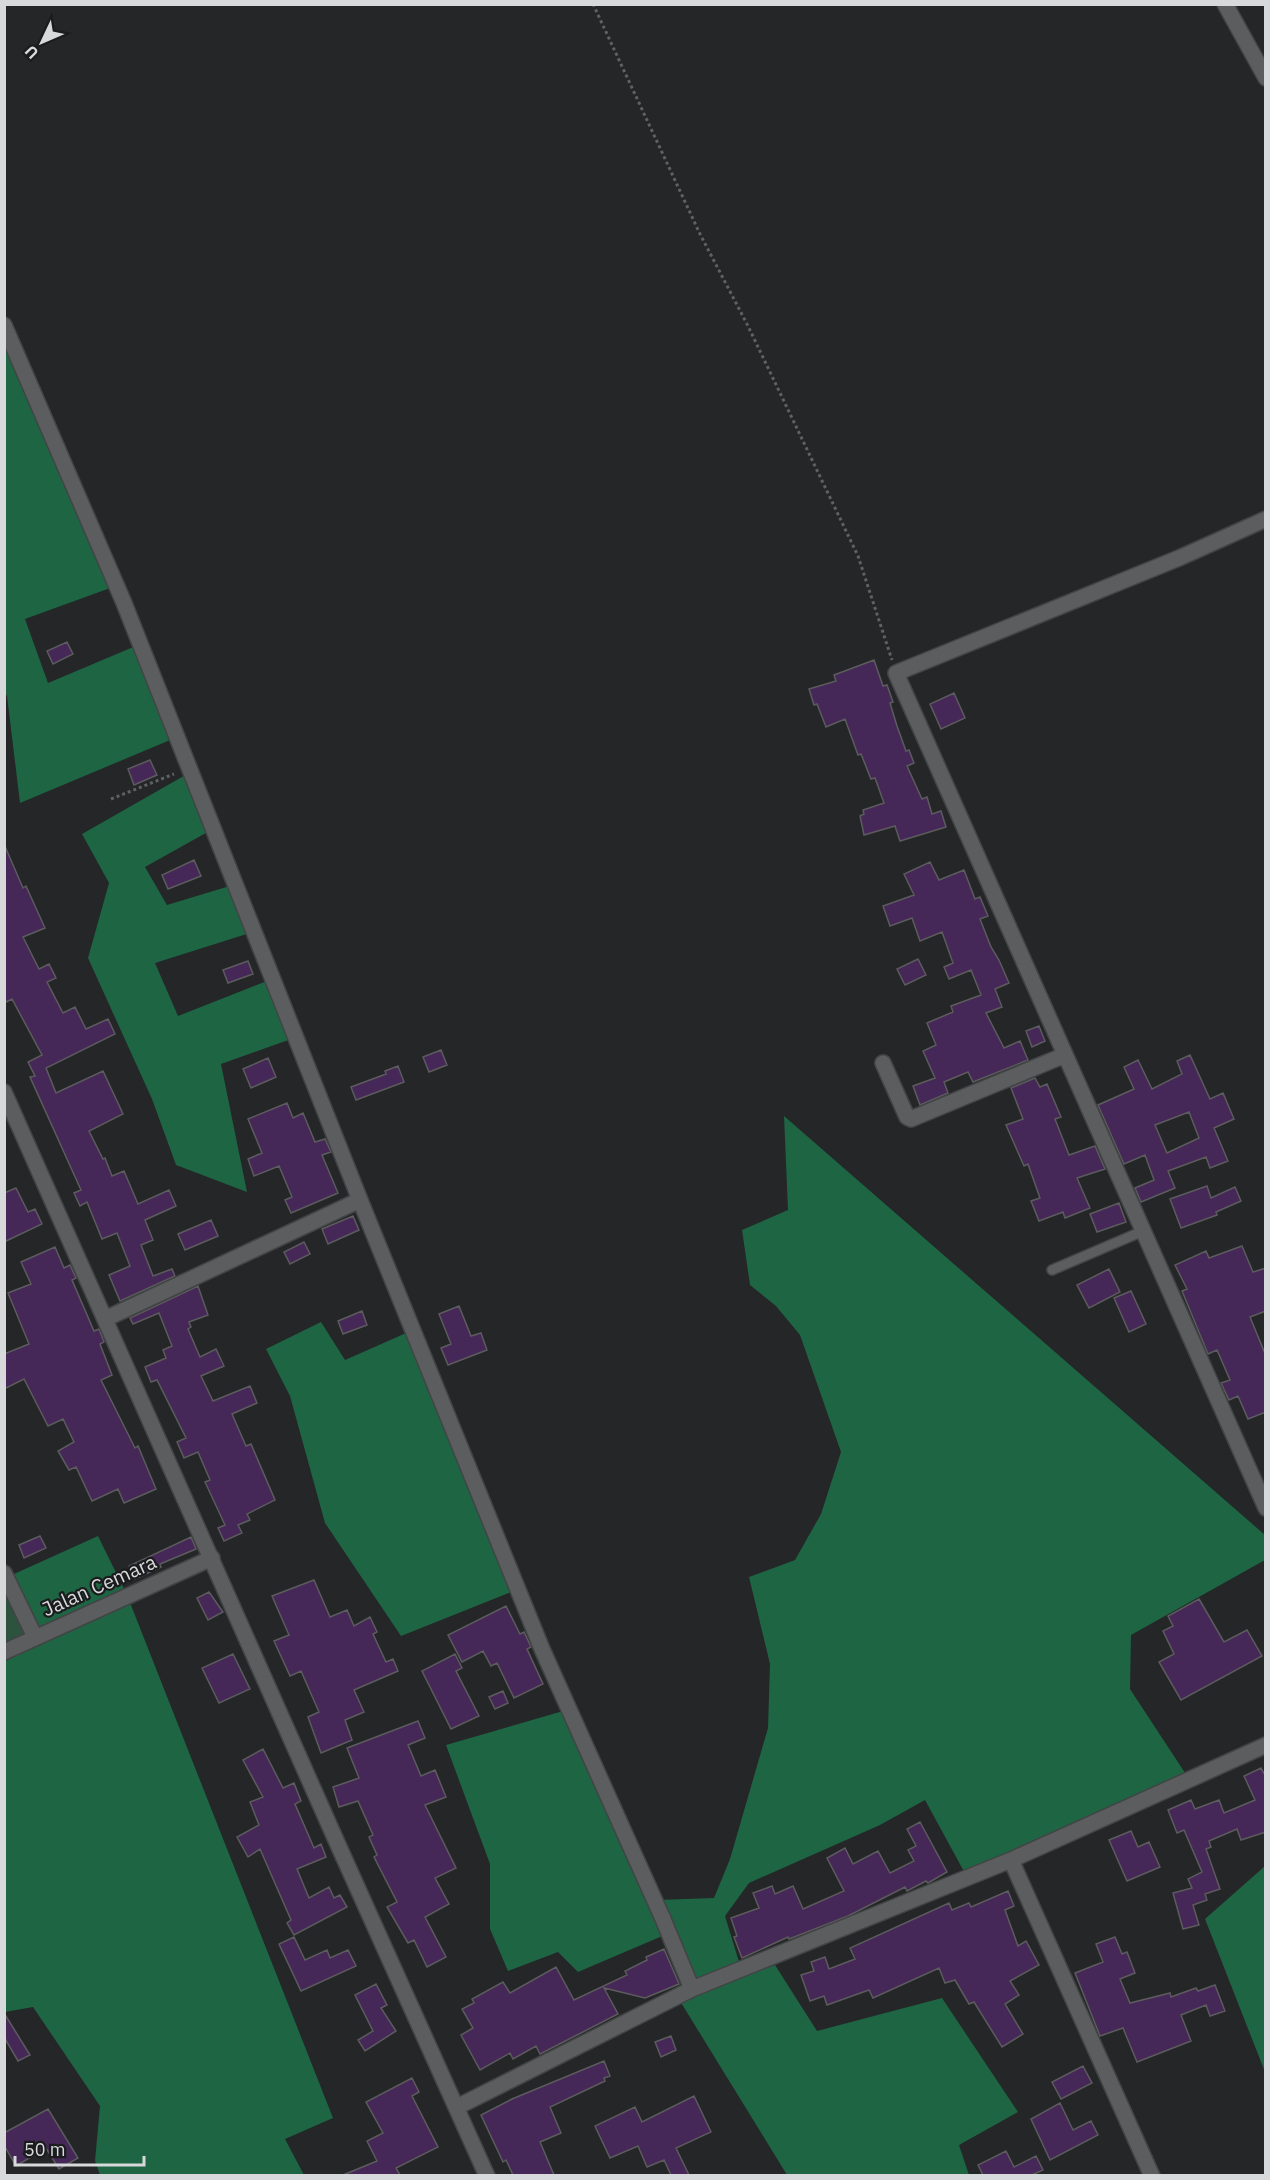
<svg xmlns="http://www.w3.org/2000/svg" width="1270" height="2180" font-family="'IBM Plex Sans',sans-serif">
  <style>
    .green { fill: #2d523e }
    .forest { fill: #1e6544 }
    .building { fill: #462858; stroke: #5c5b5d; stroke-width: 1.5; fill-rule: evenodd }
    .lines { fill: none; stroke-linecap: round; stroke-linejoin: round }
    .lane-casing { stroke: #424445; stroke-width: 12 }
    .street-casing { stroke: #424445; stroke-width: 18 }
    .secondary-casing { stroke: #424445; stroke-width: 18 }
    .path { stroke: #5f6162; stroke-width: 3; stroke-dasharray: 3 3; stroke-linecap: butt }
    .lane { stroke: #5b5d5f; stroke-width: 9 }
    .street { stroke: #5b5d5f; stroke-width: 15 }
    .secondary { stroke: #5b5d5f; stroke-width: 15 }
    .labels { text-anchor: middle; dominant-baseline: central; stroke-width: 4.5; stroke-linejoin: round; paint-order: stroke }
    .street-label { font-size: 20px; fill: #d7d9da; stroke: #1a1c1e }
  </style>
  <rect width="100%" height="100%" fill="#242627"/>
  <path class="green" d="M4,1562L40,1637L4,1654Z"/>
  <path class="forest" d="M4,315L113,587L25,619L48,683L138,645L175,738L20,803L7,696L4,692Z
    M189,773L213,829L145,867L167,905L233,885L253,932L155,963L178,1016L272,979L294,1038L221,1064L247,1192L176,1165L152,1099L88,958L109,883L82,834Z
    M784,1116L1265,1535V1560L1131,1635L1130,1689L1189,1779L967,1877L925,1800L880,1825L749,1883L725,1916L743,1975L775,1965L817,2031L942,1998L1018,2112L959,2145L969,2175H787L680,2001L698,1992L667,1934L578,1972L558,1952L508,1971L490,1929V1864L446,1745L570,1709L657,1900L714,1898L730,1859L768,1728L770,1664L749,1577L795,1560L821,1514L841,1452L800,1335L776,1306L750,1285L742,1230L788,1210Z
    M321,1322L345,1360L413,1330L519,1589L401,1636L325,1523L290,1396L266,1349Z
    M98,1536L127,1595L333,2118L285,2139L304,2175H100L95,2161L100,2106L33,2007L5,2012V1661L45,1641L14,1574Z
    M1265,1866V2072L1205,1919Z"/>
  <path class="building" d="M67,642L73,654L53,664L47,651Z
    M874,660L883,686L887,685L893,702L890,703L897,726L906,751L909,750L914,763L907,766L922,799L927,797L932,814L941,811L946,827L900,841L895,826L864,835L860,816L864,814L863,810L884,803L875,778L871,779L861,754L858,755L845,719L826,727L817,704L814,705L809,689L836,681L834,675Z
    M954,693L965,718L941,729L930,704Z
    M150,760L157,775L134,785L128,769Z
    M4,844L23,888L26,886L45,928L23,937L39,969L49,964L56,978L47,982L63,1013L75,1007L86,1029L108,1019L115,1034L46,1068L56,1093L103,1071L123,1114L89,1131L103,1159L105,1158L112,1176L124,1171L138,1204L169,1190L176,1206L145,1220L153,1240L141,1245L153,1276L172,1269L175,1276L120,1301L109,1275L130,1266L117,1233L102,1239L87,1202L80,1206L74,1193L81,1190L30,1077L35,1076L28,1062L42,1055L12,999L4,1003Z
    M194,860L201,876L168,889L162,875Z
    M930,862L939,880L964,870L975,899L980,897L988,916L980,919L991,947L999,960L1009,983L995,989L1002,1007L986,1013L1004,1048L1020,1041L1028,1060L973,1082L968,1072L944,1082L948,1093L920,1105L913,1086L935,1078L923,1051L936,1045L927,1023L953,1012L951,1006L981,995L971,970L949,979L944,967L953,963L942,932L920,941L912,918L890,926L883,906L914,895L904,874Z
    M918,959L926,975L905,985L897,969Z
    M248,961L253,974L228,983L223,970Z
    M1039,1026L1045,1041L1032,1047L1026,1031Z
    M441,1050L447,1065L429,1072L423,1057Z
    M1190,1055L1210,1099L1223,1093L1234,1119L1214,1128L1228,1161L1210,1168L1206,1157L1168,1171L1175,1188L1141,1202L1135,1188L1154,1180L1145,1155L1124,1164L1098,1105L1134,1089L1124,1067L1138,1060L1152,1089L1182,1074L1177,1061ZM1189,1112L1199,1138L1167,1153L1155,1125Z
    M268,1058L276,1077L251,1088L243,1069Z
    M398,1066L404,1082L356,1100L351,1087L386,1074L385,1071Z
    M1035,1078L1040,1087L1047,1084L1061,1117L1055,1119L1069,1155L1095,1146L1105,1169L1077,1178L1090,1208L1065,1218L1063,1212L1039,1221L1031,1201L1040,1198L1028,1164L1024,1166L1006,1125L1023,1119L1011,1088Z
    M287,1103L293,1118L303,1113L315,1142L325,1139L331,1152L322,1155L338,1193L291,1213L285,1200L292,1197L279,1166L254,1176L248,1159L262,1153L248,1119Z
    M1207,1186L1211,1198L1235,1187L1241,1201L1216,1212L1217,1215L1181,1228L1170,1199Z
    M16,1188L28,1212L35,1209L42,1224L4,1242V1193Z
    M1119,1203L1126,1222L1097,1232L1090,1214Z
    M353,1216L359,1230L328,1244L322,1229Z
    M211,1220L218,1236L185,1250L178,1234Z
    M304,1242L310,1254L290,1264L284,1252Z
    M1242,1246L1253,1272L1266,1268V1311L1250,1317L1266,1356V1412L1248,1419L1238,1396L1229,1400L1221,1383L1230,1380L1217,1350L1208,1354L1182,1291L1187,1289L1175,1265L1206,1251L1209,1258Z
    M55,1247L64,1268L70,1265L76,1278L72,1280L94,1331L99,1329L104,1342L100,1344L112,1375L101,1380L135,1448L138,1446L156,1489L124,1503L118,1489L92,1501L76,1467L69,1470L58,1451L74,1442L63,1419L48,1426L24,1379L4,1389V1354L29,1344L8,1293L31,1284L21,1262Z
    M1109,1269L1120,1292L1089,1308L1077,1285Z
    M198,1286L208,1315L189,1322L191,1327L188,1329L200,1357L216,1349L224,1366L201,1376L213,1401L250,1386L257,1403L232,1414L246,1446L251,1444L275,1500L247,1514L250,1520L238,1525L242,1533L224,1541L218,1528L225,1525L205,1482L210,1480L198,1452L184,1458L177,1442L186,1438L157,1380L151,1382L145,1367L166,1358L163,1350L172,1346L159,1313L133,1324L130,1318Z
    M1131,1291L1146,1324L1129,1332L1114,1298Z
    M459,1306L471,1336L481,1333L487,1350L448,1365L441,1348L451,1344L439,1314Z
    M362,1311L367,1325L343,1334L338,1321Z
    M40,1536L46,1548L24,1558L19,1545Z
    M191,1537L196,1549L160,1564L161,1567L135,1579L129,1566Z
    M314,1580L330,1617L347,1610L354,1626L370,1617L377,1632L373,1634L386,1662L393,1659L398,1671L354,1690L364,1712L345,1720L352,1740L321,1753L308,1717L319,1712L301,1671L290,1676L274,1641L289,1635L272,1596Z
    M209,1592L223,1612L208,1620L197,1598Z
    M1199,1599L1224,1642L1247,1630L1262,1656L1181,1700L1159,1662L1174,1654L1163,1631L1173,1626L1168,1616Z
    M506,1606L520,1634L524,1632L531,1647L527,1649L543,1684L514,1698L497,1663L491,1666L483,1651L462,1662L448,1635Z
    M233,1654L250,1689L219,1703L202,1668Z
    M455,1654L462,1668L456,1671L479,1716L451,1729L422,1671Z
    M503,1691L508,1703L495,1709L489,1697Z
    M418,1721L425,1738L408,1745L421,1776L435,1770L446,1797L425,1805L456,1868L435,1878L449,1904L425,1917L446,1957L427,1967L414,1940L408,1943L387,1907L397,1902L374,1857L377,1855L369,1837L373,1835L358,1801L339,1807L333,1787L359,1778L347,1748Z
    M263,1749L283,1788L294,1783L301,1801L295,1804L314,1848L321,1844L326,1857L297,1869L309,1898L329,1887L334,1898L340,1895L347,1907L294,1935L287,1923L291,1920L260,1849L248,1857L237,1837L259,1825L250,1802L263,1797L243,1760Z
    M1261,1768L1266,1777V1832L1241,1840L1237,1829L1209,1841L1211,1847L1206,1849L1220,1889L1205,1894L1207,1900L1193,1905L1199,1925L1183,1929L1173,1893L1192,1888L1188,1879L1202,1872L1184,1830L1177,1833L1168,1810L1191,1800L1195,1809L1219,1800L1224,1813L1255,1800L1244,1776Z
    M920,1822L947,1872L928,1883L926,1881L907,1891L905,1887L848,1916L789,1939L788,1937L742,1958L734,1937L737,1936L731,1918L759,1908L753,1893L772,1886L775,1894L793,1886L803,1909L844,1891L827,1858L845,1848L853,1864L878,1851L890,1873L914,1861L908,1850L916,1846L907,1829Z
    M1131,1831L1138,1847L1149,1842L1160,1867L1127,1881L1109,1840Z
    M1008,1891L1014,1906L1005,1910L1018,1946L1026,1941L1039,1965L1010,1981L1019,1995L1005,2004L1023,2034L1002,2047L974,2002L969,2004L955,1980L945,1983L939,1968L873,1998L869,1990L827,2005L824,1996L810,2001L801,1975L814,1971L811,1962L825,1957L829,1969L855,1959L850,1948L949,1903L952,1910L969,1903L971,1907Z
    M294,1937L305,1960L327,1950L330,1958L348,1950L356,1966L301,1991L279,1944Z
    M1115,1937L1122,1954L1127,1952L1135,1973L1120,1979L1130,2003L1170,1993L1171,1997L1196,1988L1198,1991L1215,1985L1225,2011L1210,2016L1206,2005L1181,2015L1191,2041L1137,2062L1123,2028L1100,2036L1075,1973L1103,1962L1096,1944Z
    M664,1949L679,1984L645,1998L604,1988L618,2014L540,2054L536,2046L513,2059L510,2053L480,2070L461,2035L473,2028L462,2009L474,2003L472,1999L503,1982L510,1993L556,1967L574,2000L627,1975L625,1971L647,1960L646,1957Z
    M376,1984L387,2005L381,2008L396,2031L365,2051L358,2040L373,2031L355,1995Z
    M4,2013L30,2055L18,2061L4,2037Z
    M671,2036L676,2050L661,2057L655,2042Z
    M604,2061L610,2076L604,2078L605,2081L550,2107L561,2133L540,2142L554,2175H513L506,2160L503,2162L481,2115L512,2099Z
    M1083,2066L1092,2083L1061,2099L1052,2082Z
    M412,2078L419,2092L412,2096L438,2147L396,2168L400,2175H343L377,2161L367,2141L383,2133L366,2102Z
    M694,2096L711,2132L676,2148L689,2175H671L664,2160L647,2167L638,2146L610,2158L595,2126L635,2107L642,2122Z
    M1060,2103L1073,2130L1091,2121L1098,2135L1050,2160L1031,2119Z
    M48,2109L78,2158L59,2169L46,2148L16,2166L4,2145V2133Z
    M1006,2151L1014,2167L1036,2156L1043,2170L1032,2175H983L978,2165Z"/>
  <g class="lines">
    <defs>
      <path id="lane" d="M1052,1270L1143,1231"/>
      <path id="street" d="M1225,4L1266,78
        M4,325L124,603L360,1200L542,1649L663,1919L692,1989
        M1266,519L1179,558L896,673L1266,1508
        M883,1063L907,1117L911,1119L1065,1055
        M105,1319L360,1200
        M4,1573L35,1637
        M4,1652L212,1558
        M1011,1860L1152,2176
        M457,2107L692,1989L1011,1860L1266,1745"/>
      <path id="secondary" d="M4,1092L335,1838L487,2176"/>
    </defs>
    <use href="#lane" class="lane-casing"/>
    <use href="#street" class="street-casing"/>
    <use href="#secondary" class="secondary-casing"/>
    <path class="path" d="M593,4L700,234L748,326L858,556L892,660
      M111,799L174,774"/>
    <use href="#lane" class="lane"/>
    <use href="#street" class="street"/>
    <use href="#secondary" class="secondary"/>
  </g>
  <g class="labels">
    <g class="street-label">
      <text transform="translate(99 1585) rotate(-24)">Jalan Cemara</text>
    </g>
  </g>
  <rect width="1270" height="2180" fill="none" stroke="#d7d9da" stroke-width="12"/>
  <g transform="translate(42 42) rotate(226)" stroke="#1a1c1e" stroke-width="4.5" paint-order="stroke">
  <path d="M0-4.5L10 22L0 15L-10 22Z" fill="#d7d9da"/>
  <text y="-9" font-size="16" font-weight="bold" text-anchor="middle" fill="#d7d9da">U</text>
  </g>
  <path d="M15 2156v9h129v-9" fill="none" stroke="#d7d9da" stroke-width="3"/>
  <text x="24" y="2156" font-size="18" fill="#d7d9da" stroke="#1a1c1e" stroke-width="4.5" paint-order="stroke">50 m</text>
</svg>
